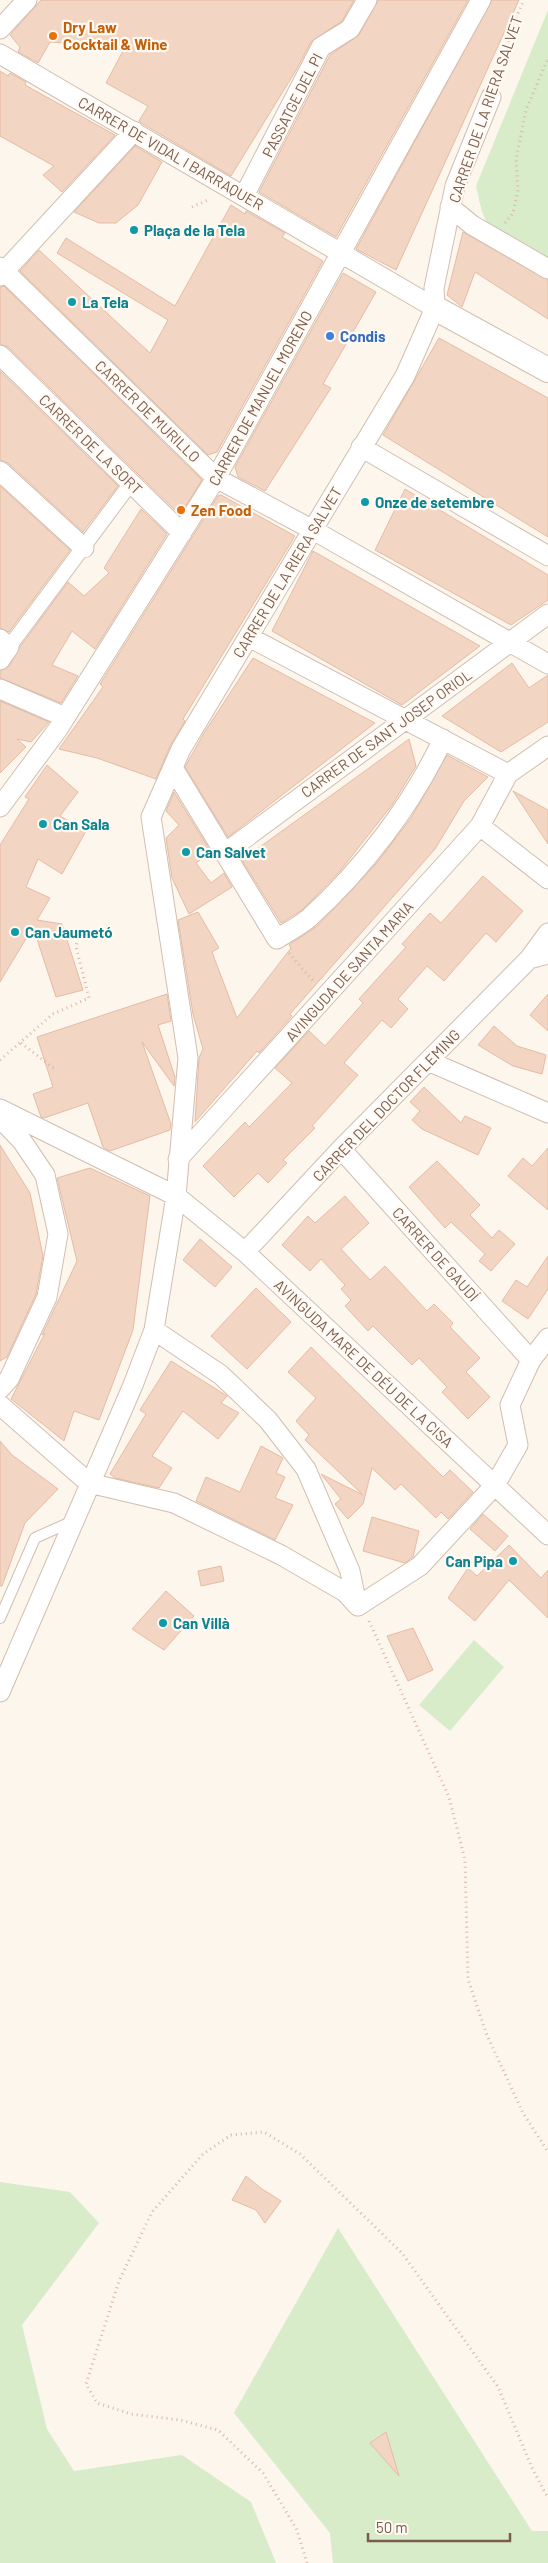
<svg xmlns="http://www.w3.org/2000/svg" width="548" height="2563" font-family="Barlow,sans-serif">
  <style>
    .green { fill: #d8ecc9 }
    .building { fill: #f3d5c3; stroke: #e6bba3 }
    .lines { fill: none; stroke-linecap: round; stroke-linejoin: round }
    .service-casing { stroke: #d1beb0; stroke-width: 12 }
    .pedestrian-casing { stroke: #d1beb0; stroke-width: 16 }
    .minor-casing { stroke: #d1beb0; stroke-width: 21 }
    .tertiary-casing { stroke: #d1beb0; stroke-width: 26 }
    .path { stroke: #d9b8a5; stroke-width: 3; stroke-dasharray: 1 4; stroke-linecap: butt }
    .service { stroke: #fff; stroke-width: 10 }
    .pedestrian { stroke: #fff; stroke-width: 14 }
    .minor { stroke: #fff; stroke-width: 19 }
    .tertiary { stroke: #fff; stroke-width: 24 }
    .food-dot { fill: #e8710a; stroke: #fffaf3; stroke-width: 2 }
    .culture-dot { fill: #0f9aa8; stroke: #fffaf3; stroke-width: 2 }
    .shop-dot { fill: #3f7fe0; stroke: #fffaf3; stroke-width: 2 }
    .labels { text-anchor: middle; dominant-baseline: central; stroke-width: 4.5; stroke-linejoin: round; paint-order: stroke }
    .food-label { font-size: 15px; font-weight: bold; fill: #c56008; stroke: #fffaf3; text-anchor: start }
    .street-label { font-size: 15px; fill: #7a5c4d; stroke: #fffaf3 }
    .culture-label { font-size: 15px; font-weight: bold; fill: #0d838f; stroke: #fffaf3; text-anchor: start }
    .shop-label { font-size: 15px; font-weight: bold; fill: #366cbe; stroke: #fffaf3; text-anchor: start }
  </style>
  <rect width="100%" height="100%" fill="#fdf6ec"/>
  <path class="green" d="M548,10V263C528,252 503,242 488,224C481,214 479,198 476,186Z
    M474,1640L504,1667L450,1731L419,1705Z
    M0,2182L70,2192L99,2223L22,2325L47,2429L74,2471L182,2455L251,2502L276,2563H0Z
    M338,2228L532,2531H548V2563H333L330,2533L234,2413Z"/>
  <path class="building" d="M41,0H354L342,21L311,42L295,72L231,176L143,124L139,121L148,106L106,83L125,47L50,42L38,63L18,52L20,47L10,35Z
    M378,0H468L336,237L259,192L330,55L359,35Z
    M492,0H519L396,270L356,249Z
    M0,71L8,76L10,73L26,82L25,85L115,135L62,192L43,175L54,166L0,136Z
    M135,146L162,162L138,205L116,223H99L74,212Z
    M231,205L245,214L246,211L285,233L282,237L323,261L217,452L208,455L20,271L39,250L150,353L168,320L57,253L66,238L175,306Z
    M463,232L548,280V319L475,272L462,307L447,295Z
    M343,273L376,292L323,384L331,388L265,491L238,477L235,467Z
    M4,286L202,480L180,515L8,347L0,344V287Z
    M439,338L548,398V537L383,435Z
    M0,371L118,486L83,532L8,463L0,460Z
    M0,486L70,550L9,632L0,628Z
    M405,489L548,575V600L511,625L375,550Z
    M221,495L295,536L183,719L185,721L171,744L156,779L97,758L59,749L103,687L100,684L218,496Z
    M141,509L167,534L95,649L72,631L52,665L78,676L61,703L0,678V671L9,666L20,647L68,582L84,596L109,573L104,568Z
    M313,551L480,646L402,705L272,631Z
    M253,658L375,723L228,837L185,767L204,733Z
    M512,663L529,688L548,675V722L501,752L442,716Z
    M0,701L49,722L31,742L17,739L26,747L0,773Z
    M409,739L416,766L392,805L340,871L302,910L281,923L242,860Z
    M447,755L488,777L464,801L435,849L290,1014L292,1016L259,1053L257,1051L195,1122L199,1058L203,1049L193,1014L178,920L198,912L219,948L212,952L237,1018L291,948L289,945L317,926L376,864L411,818Z
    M47,765L78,792L60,816L86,831L62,874L38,859L26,887L50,898L37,920L62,924L83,990L56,997L33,927L0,982V845L29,799L25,797Z
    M513,791L548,810V844Z
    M174,792L211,852L196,863L211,883L224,873L232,887L189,914L172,878L166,838L179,825L166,811Z
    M483,876L523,911L496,942L486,933L444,981L427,966L398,999L408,1009L391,1028L382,1020L344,1063L358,1075L312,1126L315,1128L283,1160L287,1163L268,1183L258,1173L234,1197L203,1166L245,1122L249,1127L292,1083L275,1068L309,1031L325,1046L363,1003L359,999L406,947L402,944L430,913L441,923Z
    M167,994L171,1021L158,1025L175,1077L174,1086L142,1042L171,1124L170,1130L110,1151L103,1147L88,1103L44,1118L41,1117L33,1094L53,1087L37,1037Z
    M548,994V1031L530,1015Z
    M494,1026L517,1046L546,1055L542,1074L513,1066L478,1045Z
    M424,1087L461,1123L465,1116L491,1128L478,1155L422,1129L412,1120L420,1111L410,1102Z
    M0,1145L30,1193L43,1256L36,1294L7,1357L0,1361Z
    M548,1148V1210L508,1176L523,1158L532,1166Z
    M437,1161L480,1205L470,1215L492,1238L499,1230L515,1244L491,1271L479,1261L485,1254L451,1222L445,1228L409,1187Z
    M90,1168L150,1196L133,1330L99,1420L74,1411L64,1441L11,1399L45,1333L42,1335L77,1261L57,1178Z
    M345,1196L369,1223L341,1249L370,1280L385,1266L427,1311L434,1304L453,1323L450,1327L480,1358L466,1372L490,1397L468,1419L442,1392L447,1387L419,1358L412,1365L373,1326L368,1331L345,1306L351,1300L341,1289L345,1285L321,1259L310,1271L282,1245L308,1216L315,1223Z
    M200,1239L232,1267L215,1287L183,1260Z
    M548,1256V1289L528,1319L502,1301L516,1280L527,1287Z
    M256,1288L291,1322L247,1369L211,1336Z
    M311,1347L443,1477L450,1470L473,1492L448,1519L441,1512L436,1518L401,1484L395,1490L372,1468L363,1504L348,1519L335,1504L341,1499L321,1474L363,1495L305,1440L309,1435L296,1421L316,1398L288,1372Z
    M171,1361L224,1394L227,1396L221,1403L239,1413L218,1439L183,1411L152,1456L172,1468L159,1488L115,1478L110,1474L146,1414L140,1410Z
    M0,1441L12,1455L58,1489L25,1523L2,1586H0Z
    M261,1446L283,1458L276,1473L285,1477L275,1498L293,1505L275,1540L196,1501L206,1477L240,1492Z
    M483,1514L508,1536L495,1551L470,1529Z
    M372,1517L419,1531L413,1557L405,1563L363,1551Z
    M509,1545L541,1578L548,1570V1618L509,1580L475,1621L448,1598L468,1568L477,1576Z
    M221,1566L224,1581L201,1586L198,1571Z
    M166,1591L194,1616L164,1650L132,1629Z
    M413,1628L433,1670L408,1681L387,1636Z
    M246,2176L262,2189L281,2201L265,2223L256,2210L232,2200Z
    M386,2432L399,2476L370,2443Z"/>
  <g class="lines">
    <defs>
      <path id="service" d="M0,1618L35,1538L73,1521"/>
      <path id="pedestrian" d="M9,647L131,483"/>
      <path id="minor" d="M0,29L27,0
        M0,54L435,308
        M244,196L321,47L350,29L367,0
        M450,207L472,225L548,269
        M0,267L216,478L313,530L548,664
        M0,276L134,131
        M0,355L182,533
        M361,447L548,556
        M0,471L84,548
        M249,637L508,774
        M0,639L9,647L0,660
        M0,689L65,717
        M173,768L277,939C287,932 300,926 309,918C363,869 412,805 443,739
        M0,807L58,729L216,478L481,0
        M480,826L548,879
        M225,853L548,614
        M529,959L548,933
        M428,1061L548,1113
        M0,1109L176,1196L245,1252L548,1535
        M0,1118L22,1141L45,1175L58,1234L47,1297L9,1379L0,1389
        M341,1149L531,1360
        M178,1159L480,826L508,774L548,746
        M245,1252L341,1149L529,959L548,954
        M154,1330L221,1375L268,1420L306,1469L350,1571L357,1605
        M0,1405L89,1483L174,1503L281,1555L345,1592L358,1606
        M358,1606L420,1566L495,1485L518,1445L510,1405L531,1360L548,1338
        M0,1692L133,1385L154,1330L176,1196L188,1058L151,817L181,749L405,376L435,308L434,288L455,186L491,97"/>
      <path id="tertiary" d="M435,308L548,370"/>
    </defs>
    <use href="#service" class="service-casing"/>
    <use href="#pedestrian" class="pedestrian-casing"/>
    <use href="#minor" class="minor-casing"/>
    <use href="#tertiary" class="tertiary-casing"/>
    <path class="path" d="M497,80L514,22L524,0
      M192,207L210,199
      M505,223L513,213L518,190L516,159L526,110L548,58
      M289,953L314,982
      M21,1043L56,1070
      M0,1060L53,1014L89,998L76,947L78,937
      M369,1621L449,1797L465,1860L468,1979L486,2033L523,2113L548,2152
      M307,2563L297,2530L263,2473L218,2430L180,2420L131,2414L97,2403L86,2384L119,2281L152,2212L203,2154L231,2135L264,2132L300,2154L402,2253L498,2387L533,2470L548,2498"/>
    <use href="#service" class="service"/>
    <use href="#pedestrian" class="pedestrian"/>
    <use href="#minor" class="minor"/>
    <use href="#tertiary" class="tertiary"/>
  </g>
  <g class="food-dot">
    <circle cx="53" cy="36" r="5"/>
    <circle cx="181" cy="510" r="5"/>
  </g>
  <g class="culture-dot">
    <circle cx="134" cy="230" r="5"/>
    <circle cx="72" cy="302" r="5"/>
    <circle cx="365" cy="502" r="5"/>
    <circle cx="43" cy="824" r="5"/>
    <circle cx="186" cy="852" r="5"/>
    <circle cx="15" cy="932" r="5"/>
    <circle cx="513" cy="1561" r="5"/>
    <circle cx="163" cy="1623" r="5"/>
  </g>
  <circle class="shop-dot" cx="330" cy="336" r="5"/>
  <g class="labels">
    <g class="food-label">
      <text x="63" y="27">Dry Law<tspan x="63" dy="17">Cocktail &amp; Wine</tspan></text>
      <text x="191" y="510">Zen Food</text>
    </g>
    <g class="street-label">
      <text transform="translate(292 105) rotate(-63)">PASSATGE DEL PI</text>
      <text transform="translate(485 109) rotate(-71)">CARRER DE LA RIERA SALVET</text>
      <text transform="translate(171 153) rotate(30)">CARRER DE VIDAL I BARRAQUER</text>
      <text transform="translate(260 398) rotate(-61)">CARRER DE MANUEL MORENO</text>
      <text transform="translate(148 411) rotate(44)">CARRER DE MURILLO</text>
      <text transform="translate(91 444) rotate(44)">CARRER DE LA SORT</text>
      <text transform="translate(287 572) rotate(-59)">CARRER DE LA RIERA SALVET</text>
      <text transform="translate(386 733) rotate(-36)">CARRER DE SANT JOSEP ORIOL</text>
      <text transform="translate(349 971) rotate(-48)">AVINGUDA DE SANTA MARIA</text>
      <text transform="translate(386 1105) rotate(-46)">CARRER DEL DOCTOR FLEMING</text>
      <text transform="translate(436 1254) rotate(48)">CARRER DE GAUDÍ</text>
      <text transform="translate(364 1363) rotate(43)">AVINGUDA MARE DE DÉU DE LA CISA</text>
    </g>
    <g class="culture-label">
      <text x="144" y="230">Plaça de la Tela</text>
      <text x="82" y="302">La Tela</text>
      <text x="375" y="502">Onze de setembre</text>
      <text x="53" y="824">Can Sala</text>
      <text x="196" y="852">Can Salvet</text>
      <text x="25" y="932">Can Jaumetó</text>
      <text x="503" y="1561" text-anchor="end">Can Pipa</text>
      <text x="173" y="1623">Can Villà</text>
    </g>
    <g class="shop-label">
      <text x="340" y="336">Condis</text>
    </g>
  </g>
  <path d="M368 2533v8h142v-8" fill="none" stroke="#7a5c4d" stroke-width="2.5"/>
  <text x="376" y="2533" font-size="15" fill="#7a5c4d" stroke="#fffaf3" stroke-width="4" paint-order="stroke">50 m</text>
</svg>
